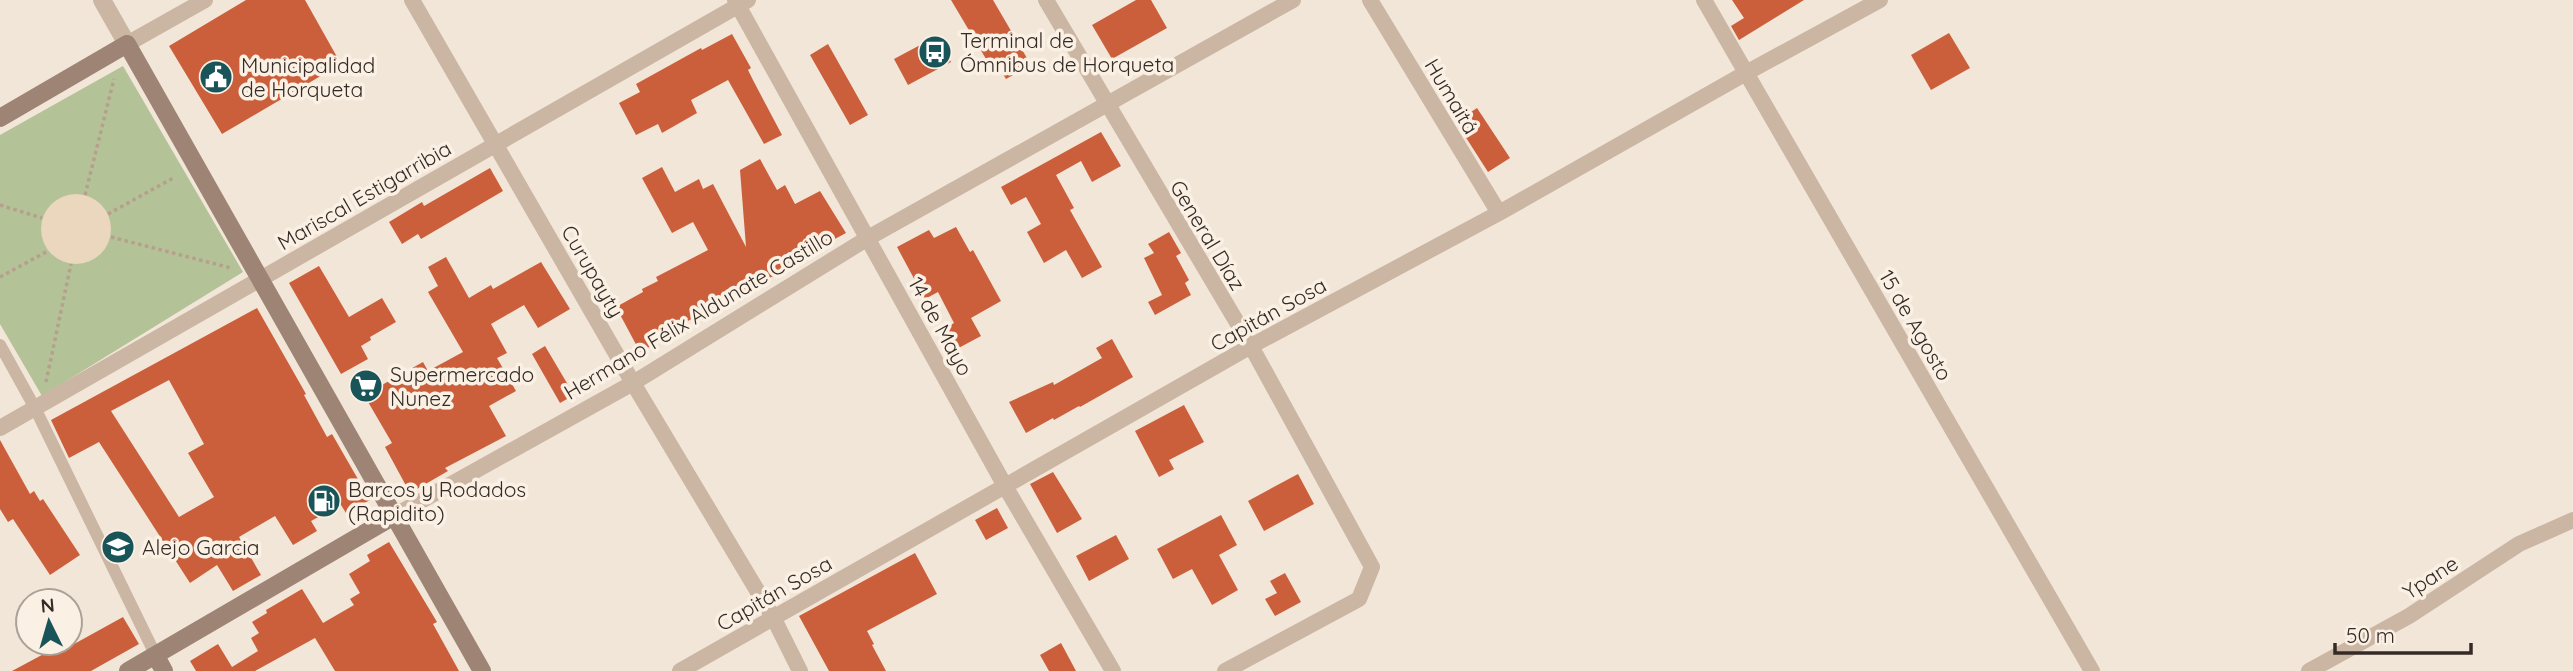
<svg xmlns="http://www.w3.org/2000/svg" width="2573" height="671" font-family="Quicksand,sans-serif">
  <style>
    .green { fill: #b3c297 }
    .plaza { fill: #ebd7bd }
    .building { fill: #cc5f3b; fill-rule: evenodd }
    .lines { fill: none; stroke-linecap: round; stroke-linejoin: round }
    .path { stroke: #b79f8d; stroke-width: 3.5; stroke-dasharray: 3.5 3.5; stroke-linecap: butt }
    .pedestrian { stroke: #cbb5a3; stroke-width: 12 }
    .minor { stroke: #cbb5a3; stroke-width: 16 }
    .tertiary { stroke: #cbb5a3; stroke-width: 18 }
    .secondary { stroke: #9e8475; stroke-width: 18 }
    .labels { text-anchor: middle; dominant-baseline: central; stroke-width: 7; stroke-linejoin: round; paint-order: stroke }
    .poi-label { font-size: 21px; fill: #352b26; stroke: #faf0e4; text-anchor: start }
    .street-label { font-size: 21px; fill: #352b26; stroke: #faf0e4 }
  </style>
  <rect width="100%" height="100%" fill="#f2e6d8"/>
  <path class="green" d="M123,66L243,272L42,396L0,324V135Z"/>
  <path class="plaza" d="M41 229a35 35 0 1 1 70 0a35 35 0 1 1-70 0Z"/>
  <path class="building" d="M246,0H305L341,64L222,134L169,46Z
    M951,0H993L1031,65L1006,79L995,61L989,64Z
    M1136,0H1151L1167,28L1112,59L1092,25Z
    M1732,0H1804L1739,40L1731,26L1744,18Z
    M1949,33L1970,68L1931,90L1911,55Z
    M732,34L751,68L748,70L754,82L782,135L764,144L728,80L691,100L697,113L662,133L658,124L636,135L619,103L640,92L636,84L701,48L702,50Z
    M937,36L951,62L908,85L894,59Z
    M828,44L868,115L850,125L810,55Z
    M1477,108L1510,158L1488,172L1456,122Z
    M1101,132L1121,166L1092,182L1081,161L1056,175L1074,208L1070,210L1102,267L1082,278L1066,250L1044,263L1027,232L1041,224L1026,197L1011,205L1001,187Z
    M760,159L777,190L785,185L795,204L820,191L846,233L781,268L783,271L665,333L668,337L640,352L616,307L643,292L642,289L658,281L656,277L708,250L693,222L672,233L642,178L662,167L675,192L699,179L703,189L713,184L746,247L740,170Z
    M490,168L503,191L421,239L418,234L402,244L389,222L422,202L424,206Z
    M956,227L970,252L973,250L1001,301L971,318L981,336L953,351L942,330L954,323L938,292L925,299L897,247L929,230L934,238Z
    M1169,232L1181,253L1176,256L1189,280L1185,283L1191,295L1155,315L1148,302L1162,295L1144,258L1154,253L1148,244Z
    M446,257L469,298L491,285L493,289L541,262L570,309L538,328L524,305L491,324L507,353L497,358L516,391L489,406L506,436L445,468L448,471L410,493L385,447L392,443L364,395L423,362L428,371L463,352L428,292L438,286L428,267Z
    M319,266L349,317L382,298L396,322L370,337L371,340L361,346L368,359L341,374L289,283Z
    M257,308L306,394L304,395L327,437L332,434L370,500L346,513L341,505L311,521L317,531L293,545L275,516L239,537L261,575L233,591L217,565L190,583L99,442L69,458L51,420ZM169,380L204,444L188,453L214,497L179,517L111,411Z
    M1112,339L1133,377L1080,407L1079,406L1054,420L1053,418L1026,433L1009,402L1053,382L1054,385L1102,358L1096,348Z
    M545,346L574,395L560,403L532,354Z
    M1184,405L1204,442L1169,460L1174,469L1159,477L1135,431Z
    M0,440L30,494L34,491L40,501L43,499L80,555L50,575L13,519L8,522L0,509Z
    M1053,472L1082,519L1057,533L1030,484Z
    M1298,474L1314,504L1264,531L1248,501Z
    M997,508L1008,528L986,540L975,520Z
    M1221,515L1237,545L1219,555L1238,590L1212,605L1192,569L1173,579L1157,549Z
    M1116,535L1129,559L1089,581L1076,556Z
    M389,542L437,622L433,624L459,671H335L315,638L255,671H196L190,661L218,644L232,667L258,651L251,638L259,633L252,622L267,613L266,610L302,589L323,623L354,605L350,599L360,593L349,574L370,561L367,555Z
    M915,553L937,594L867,631L874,644L872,645L886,671H829L799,616Z
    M1285,573L1301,602L1275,616L1265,599L1277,593L1270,581Z
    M123,617L139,644L91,671H12L53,649L56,654Z
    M1061,643L1076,671H1049L1040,655Z"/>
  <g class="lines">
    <path class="path" d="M85,195L114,79
      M0,205L42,218
      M108,214L175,177
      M111,237L231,268
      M0,277L48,251
      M46,382L71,264"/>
    <path class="pedestrian" d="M0,345L35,408L156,656"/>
    <path class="minor" d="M412,0L633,383L773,617L800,671
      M735,0L1005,486L1113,671
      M1046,0L1251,346L1372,567L1359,599L1225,671
      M1370,0L1499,213
      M1704,0L2092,671
      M127,44L205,0
      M0,428L748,0
      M394,516L633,383L868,238L1293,0
      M680,671L1251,346L1499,213L1746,73L1880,0
      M2309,671L2409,616L2519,544L2573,520"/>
    <path class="tertiary" d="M102,0L127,44"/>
    <path class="secondary" d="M0,118L127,44L482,671
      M156,656L164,671
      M128,671L394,516"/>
  </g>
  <defs>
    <symbol id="bus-disc" viewBox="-11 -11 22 22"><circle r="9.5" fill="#195459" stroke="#faf0e4"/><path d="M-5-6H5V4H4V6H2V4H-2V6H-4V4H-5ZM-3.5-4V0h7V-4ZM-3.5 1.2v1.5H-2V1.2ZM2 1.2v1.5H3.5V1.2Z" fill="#fff"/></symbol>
    <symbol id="civic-disc" viewBox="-11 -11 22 22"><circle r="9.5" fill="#195459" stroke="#faf0e4"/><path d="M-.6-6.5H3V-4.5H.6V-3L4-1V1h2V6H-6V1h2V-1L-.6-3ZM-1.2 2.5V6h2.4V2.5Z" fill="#fff"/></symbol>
    <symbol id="supermarket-disc" viewBox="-11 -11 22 22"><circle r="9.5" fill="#195459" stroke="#faf0e4"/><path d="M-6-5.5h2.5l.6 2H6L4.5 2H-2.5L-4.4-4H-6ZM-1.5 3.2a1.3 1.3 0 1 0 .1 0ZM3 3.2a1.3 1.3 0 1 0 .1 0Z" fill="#fff"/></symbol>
    <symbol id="fuel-disc" viewBox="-11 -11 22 22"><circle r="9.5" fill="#195459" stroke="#faf0e4"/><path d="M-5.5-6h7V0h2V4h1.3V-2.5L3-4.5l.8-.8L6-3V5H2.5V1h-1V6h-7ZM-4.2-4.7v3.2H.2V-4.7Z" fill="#fff"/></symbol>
    <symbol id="school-disc" viewBox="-11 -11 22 22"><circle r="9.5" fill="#195459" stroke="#faf0e4"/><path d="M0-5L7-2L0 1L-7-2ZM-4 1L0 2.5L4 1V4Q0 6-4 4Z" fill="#fff"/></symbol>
  </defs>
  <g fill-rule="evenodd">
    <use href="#bus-disc" x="916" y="33" width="38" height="38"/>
    <use href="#civic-disc" x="197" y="58" width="38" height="38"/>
    <use href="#supermarket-disc" x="347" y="367" width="38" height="38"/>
    <use href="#fuel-disc" x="305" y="482" width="38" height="38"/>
    <use href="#school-disc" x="99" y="528" width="38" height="38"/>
  </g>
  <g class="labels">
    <g class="poi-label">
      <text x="960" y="40">Terminal de<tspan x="960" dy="24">Ómnibus de Horqueta</tspan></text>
      <text x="241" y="65">Municipalidad<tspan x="241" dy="24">de Horqueta</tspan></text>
      <text x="390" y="374">Supermercado<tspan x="390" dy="24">Nunez</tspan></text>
      <text x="348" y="489">Barcos y Rodados<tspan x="348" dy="24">(Rapidito)</tspan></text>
      <text x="142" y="547">Alejo Garcia</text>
    </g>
    <g class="street-label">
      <text transform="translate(1452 96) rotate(59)">Humaitá</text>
      <text transform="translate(364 195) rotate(-30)">Mariscal Estigarribia</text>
      <text transform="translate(1208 235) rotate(59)">General Díaz</text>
      <text transform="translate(593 271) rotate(60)">Curupayty</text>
      <text transform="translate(698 314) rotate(-31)">Hermano Félix Aldunate Castillo</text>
      <text transform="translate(1268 314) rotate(-29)">Capitán Sosa</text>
      <text transform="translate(1916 325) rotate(60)">15 de Agosto</text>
      <text transform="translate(941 326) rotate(61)">14 de Mayo</text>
      <text transform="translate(2430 577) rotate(-33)">Ypane</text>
      <text transform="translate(774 593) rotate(-30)">Capitán Sosa</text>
    </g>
  </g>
  <g transform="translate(49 622) rotate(355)"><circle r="33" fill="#faf0e4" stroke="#aba198" stroke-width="2"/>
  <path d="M0-5L12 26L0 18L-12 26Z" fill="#195459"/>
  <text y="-10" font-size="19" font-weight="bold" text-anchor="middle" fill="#352b26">N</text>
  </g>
  <path d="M2335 643v10h136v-10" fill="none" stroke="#352b26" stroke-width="3.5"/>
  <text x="2346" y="643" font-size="21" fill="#352b26" stroke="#faf0e4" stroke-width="5" paint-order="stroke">50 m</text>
</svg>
